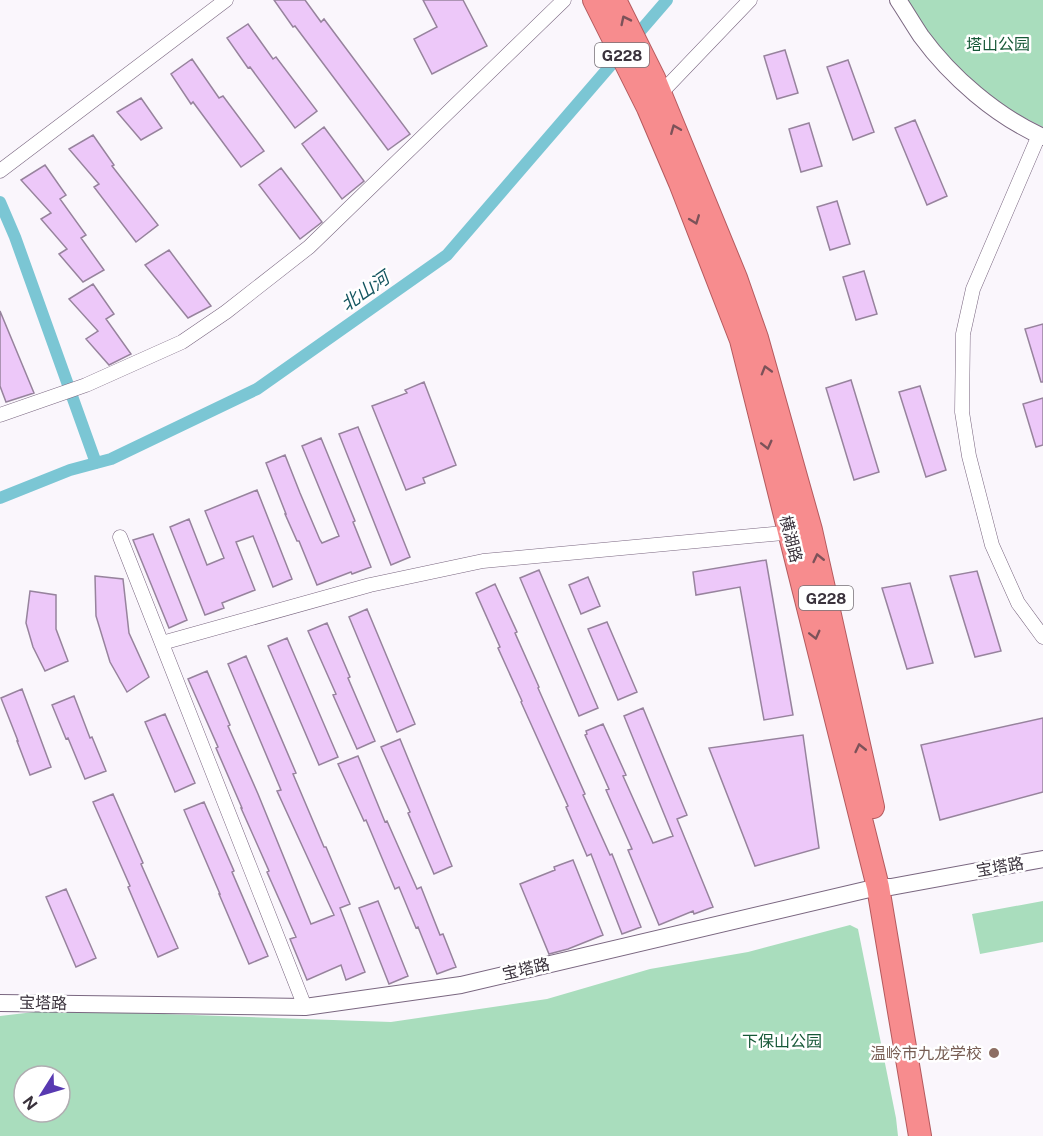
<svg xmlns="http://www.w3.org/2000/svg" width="1043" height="1136" font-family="'Public Sans','Noto Sans SC',sans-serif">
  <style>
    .green { fill: #a9ddbd; fill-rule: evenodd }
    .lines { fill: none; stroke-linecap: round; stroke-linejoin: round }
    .canal { stroke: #7bc6d4; stroke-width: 12 }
    .building { fill: #edc8f9; stroke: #97839d; stroke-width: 1.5 }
    .minor-casing { stroke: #7a6780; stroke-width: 15 }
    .tertiary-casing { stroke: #7a6780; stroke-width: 18 }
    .trunk-casing { stroke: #b45a5e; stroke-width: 24 }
    .minor { stroke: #fff; stroke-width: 14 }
    .tertiary { stroke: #fff; stroke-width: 16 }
    .trunk { stroke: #f78c8e; stroke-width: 22 }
    .oneway { stroke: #7c5259 }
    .education-dot { fill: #8d6e63; stroke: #fff; stroke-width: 2 }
    .labels { text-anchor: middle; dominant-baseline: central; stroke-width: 5; stroke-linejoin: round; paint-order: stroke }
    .shield { fill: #fff; stroke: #757076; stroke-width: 1.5 }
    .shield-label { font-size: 15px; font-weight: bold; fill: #3a323c }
    .park-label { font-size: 16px; fill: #165837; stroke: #fff }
    .street-label { font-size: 16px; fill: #3a323c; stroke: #fff }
    .education-label { font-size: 16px; fill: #785e54; stroke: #fff; text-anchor: end }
    .water-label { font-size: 18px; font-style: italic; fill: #155660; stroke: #fff }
  </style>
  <rect width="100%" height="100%" fill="#faf6fc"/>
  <path class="green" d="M905,0H1043V127L1005,108L960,71L927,31Z
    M1043,901V942L980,954L972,914Z
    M850,925L858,929L896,1118L898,1136H0V1016L51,1010L391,1022L547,999L650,969L748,952ZM24,1076H60V1112H24Z"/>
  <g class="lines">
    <path class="canal" d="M0,202L15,237L96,463
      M0,498L70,470L111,459L257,389L447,255L667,0"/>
  </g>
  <path class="building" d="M274,0H305L321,22L324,19L410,134L388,150L295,26L293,27Z
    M423,0H463L487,46L432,74L414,39L437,27Z
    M248,24L273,59L276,57L317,111L295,128L250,67L248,68L227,38Z
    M785,50L798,93L777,99L764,56Z
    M192,59L219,98L223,96L264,151L241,167L193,102L191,104L171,74Z
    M848,60L874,132L853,140L827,67Z
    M141,98L162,128L141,140L117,112Z
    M915,120L947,196L927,205L895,128Z
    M809,123L822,166L801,172L789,129Z
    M324,127L364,181L342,199L302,144Z
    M93,135L114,165L112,166L158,225L136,242L94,187L99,184L69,149Z
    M45,165L66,195L60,199L86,235L81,238L104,270L83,282L59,254L67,249L41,219L51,213L21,180Z
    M281,168L322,222L300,239L259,185Z
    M837,201L850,244L830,250L817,207Z
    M169,250L211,306L188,318L145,265Z
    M864,271L877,314L856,320L843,277Z
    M93,284L114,314L106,319L131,354L109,365L86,339L98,331L69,299Z
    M0,311L34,393L6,402L0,386Z
    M1043,324V382H1041L1025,329Z
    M851,380L879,472L854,480L826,388Z
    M424,382L456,465L423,478L425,483L406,490L372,406L407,393L405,390Z
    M920,386L946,470L926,477L899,392Z
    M1043,398V445L1036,447L1023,404Z
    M358,427L410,557L391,565L339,434Z
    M321,438L355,521L353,522L371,567L352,574L351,572L317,585L299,541H297L285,514H286L266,463L285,455L300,493L320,540L322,543L339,536L302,446Z
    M257,490L292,579L273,587L253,536L236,542L255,590L222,603L224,608L205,615L170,527L189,519L207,565L224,558L205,511Z
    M153,534L187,620L169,628L133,540Z
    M766,560L793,715L764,720L740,587L696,595L693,572Z
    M539,570L598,708L579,716L520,578Z
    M977,571L1001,651L975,657L950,576Z
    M95,576L123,579L129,633L149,677L127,692L110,662L96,616Z
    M588,577L600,606L581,614L569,585Z
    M910,583L933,663L907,669L882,588Z
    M495,584L517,632L515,633L539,687L538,688L585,794L583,795L610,855L612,854L641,927L622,934L591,854L587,856L566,807L568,806L521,702L522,701L498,648L500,647L476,593Z
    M30,591L56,595V629L68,661L45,671L33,647L26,623Z
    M367,609L415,724L397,732L349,617Z
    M607,622L637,692L618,700L588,629Z
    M327,623L350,677L348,678L375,741L357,749L333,695L336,694L308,631Z
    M287,638L338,757L319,765L268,646Z
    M246,656L296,773L293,774L324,847H326L350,904L340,908L365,972L346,980L341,965L307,980L290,939L296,937L267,872L269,871L241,808H242L216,748L218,747L188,679L207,671L230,725L228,726L258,794L311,924L334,915L277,791L281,790L228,664Z
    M22,689L51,767L30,775L17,741H18L1,698Z
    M74,696L90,738L92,737L106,771L85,779L68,738L66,739L52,705Z
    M643,708L687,815L677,819L713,907L694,914L693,911L659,925L628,850L632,849L606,790L609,789L585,735L587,734L586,731L603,724L626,775L623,776L653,843L673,836L624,716Z
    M165,714L195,783L175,792L145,722Z
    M1043,718V792L940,820L921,745Z
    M803,735L819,848L755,866L709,748Z
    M400,739L452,866L434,874L408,813L410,812L381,747Z
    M358,756L385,822L387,821L417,889L421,887L440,935L443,934L456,967L437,974L418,927L416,928L399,887L395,889L366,820L364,821L338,764Z
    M113,794L143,863L141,864L178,948L158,957L128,887L130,886L93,802Z
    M204,802L234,871L232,872L268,956L249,964L219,894H220L184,810Z
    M573,860L603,935L568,949L549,954L520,884L555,870L554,867Z
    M66,889L96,958L76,967L46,897Z
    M378,901L408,976L389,984L359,908Z"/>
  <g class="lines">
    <defs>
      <path id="minor" d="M660,94L750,0
        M1039,135L973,289L963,334L962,412L969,456L992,545L1018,603L1043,637
        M0,171L226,0
        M0,415L86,385L182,342L226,312L309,247L564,0
        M120,537L305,1007
        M162,643L370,585L483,561L794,532"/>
      <path id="tertiary" d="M898,0C906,12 913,24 921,36C951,77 996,116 1043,137
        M0,1003L305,1007L461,985L878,887H891L1043,859"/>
      <path id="trunk" d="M594,0L648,108L680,183L741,340L878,887L920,1136
        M615,0L654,78L736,278L757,338L811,530L873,807"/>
    </defs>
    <use href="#minor" class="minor-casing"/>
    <use href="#tertiary" class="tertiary-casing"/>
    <use href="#trunk" class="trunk-casing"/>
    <use href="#minor" class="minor"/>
    <use href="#tertiary" class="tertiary"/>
    <use href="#trunk" class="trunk"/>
  </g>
  <defs><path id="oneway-chevron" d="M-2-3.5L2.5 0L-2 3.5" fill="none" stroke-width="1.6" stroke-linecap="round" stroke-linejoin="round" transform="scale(1.5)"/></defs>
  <g class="oneway">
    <use href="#oneway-chevron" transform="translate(625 20) rotate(-116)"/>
    <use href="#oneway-chevron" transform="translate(675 129) rotate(-112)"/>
    <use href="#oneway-chevron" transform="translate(695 220) rotate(69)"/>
    <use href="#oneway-chevron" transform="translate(766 370) rotate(-106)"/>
    <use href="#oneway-chevron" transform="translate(767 445) rotate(76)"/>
    <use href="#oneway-chevron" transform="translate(818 558) rotate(-103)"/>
    <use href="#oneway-chevron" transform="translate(815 635) rotate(76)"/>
    <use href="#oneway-chevron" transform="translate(860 748) rotate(-103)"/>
  </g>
  <circle class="education-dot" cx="994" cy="1053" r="6"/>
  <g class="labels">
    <g class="shield">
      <rect x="595" y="43" width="54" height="24" rx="4.5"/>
      <rect x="799" y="586" width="54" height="24" rx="4.5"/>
    </g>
    <g class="shield-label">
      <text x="622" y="55">G228</text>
      <text x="826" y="598">G228</text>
    </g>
    <g class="park-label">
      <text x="998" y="44">塔山公园</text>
      <text x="782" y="1041">下保山公园</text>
    </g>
    <g class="street-label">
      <text transform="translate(791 539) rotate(76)">横湖路</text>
      <text transform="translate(1000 867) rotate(-10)">宝塔路</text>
      <text transform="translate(526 969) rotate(-13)">宝塔路</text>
      <text transform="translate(43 1003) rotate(1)">宝塔路</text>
    </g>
    <g class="education-label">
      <text x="982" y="1053">温岭市九龙学校</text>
    </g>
    <g class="water-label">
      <text transform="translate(365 291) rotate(-35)">北山河</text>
    </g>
  </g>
  <g transform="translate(42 1094) rotate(233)"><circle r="28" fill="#ffffff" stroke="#b0adb1" stroke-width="1.5"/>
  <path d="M0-4.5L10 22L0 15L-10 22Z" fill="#5839b1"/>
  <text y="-9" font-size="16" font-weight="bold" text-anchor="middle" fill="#3a323c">N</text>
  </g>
</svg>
